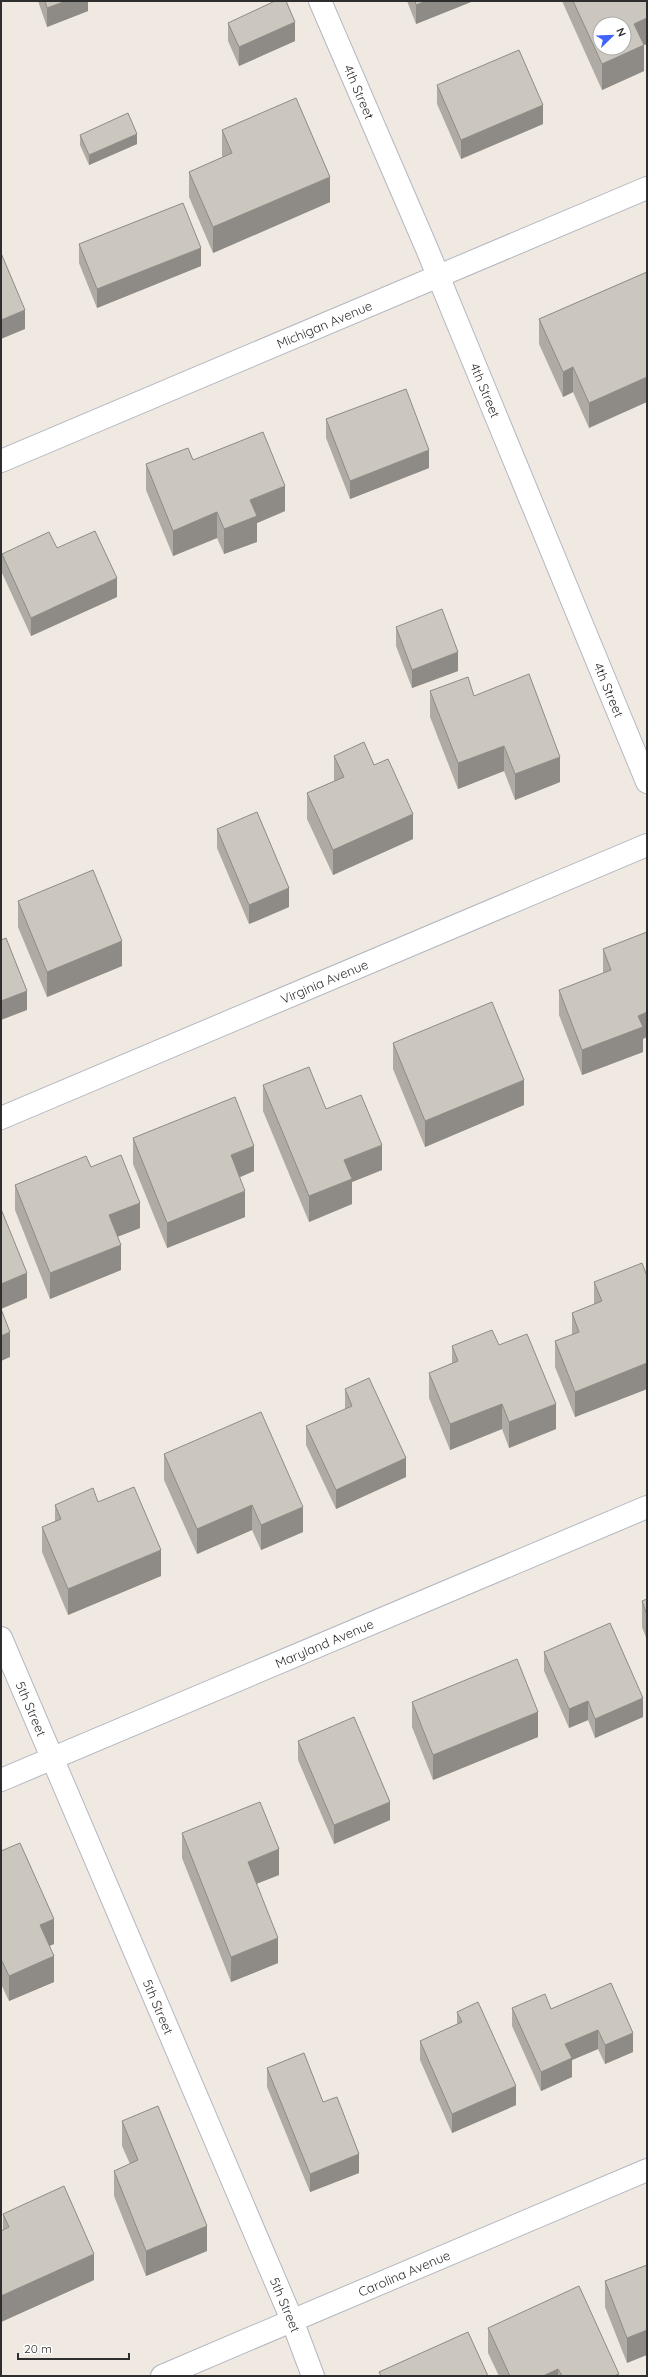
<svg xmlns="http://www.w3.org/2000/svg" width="648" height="2377" font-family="Quicksand,sans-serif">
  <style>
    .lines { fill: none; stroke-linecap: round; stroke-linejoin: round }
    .minor-casing { stroke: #b4b7c1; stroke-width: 24 }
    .minor { stroke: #fff; stroke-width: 22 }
    .wall { fill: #afaba4 }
    .shaded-wall { fill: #8e8b86 }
    .building { fill: #cbc7bf; stroke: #8e8b86; fill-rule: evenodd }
    .labels { text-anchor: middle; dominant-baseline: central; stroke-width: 3; stroke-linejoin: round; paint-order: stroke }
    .street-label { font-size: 13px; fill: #2e2e2e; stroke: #fff }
  </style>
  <rect width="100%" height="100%" fill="#efe9e1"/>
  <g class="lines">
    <defs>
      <g id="minor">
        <path id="s1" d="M320,1L427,249L647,782"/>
        <path id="s2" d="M1,461L647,188"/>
        <path id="s3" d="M1,1118L647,845"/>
        <path id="s4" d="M1,1638L292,2320L313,2376"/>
        <path id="s5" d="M1,1780L647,1507"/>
        <path id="s6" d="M162,2376L647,2170"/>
      </g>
    </defs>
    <use href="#minor" class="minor-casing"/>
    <use href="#minor" class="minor"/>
  </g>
  <path class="wall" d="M38,1H88V11L47,27Z
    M407,1H471V2L416,24Z
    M562,1H647V44L644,45V71L602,90Z
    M228,23L295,41L239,66L228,41Z
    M437,85L543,124L461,159L437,104Z
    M222,130L330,202L213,253L189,197V172L223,157L222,156Z
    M80,135L137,144L89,165L80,145Z
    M79,244L201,266L97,308L79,263Z
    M647,272L589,428L573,392L563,397L539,344V319Z
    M326,419L429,468L350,499L326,438Z
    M193,460L285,511L257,523V542L224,554L217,538L173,556L146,490V464Z
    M57,548L117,597L31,636L2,573V554Z
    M396,627L458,671L412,688L396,646Z
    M430,691L474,696L560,782L515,800L504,771L458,789L430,717Z
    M334,756L374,765L413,839L333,875L307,819V793L334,781Z
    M217,829L289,907L249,924L217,848Z
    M18,901L122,966L47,997L18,927Z
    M603,949L643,1039V1052L582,1075L559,1015V990L603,973Z
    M393,1043L524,1105L425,1147L393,1069Z
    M263,1085L326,1109L382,1170L352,1182V1204L309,1222L263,1111Z
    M133,1138L254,1171L240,1177L245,1217L167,1248L133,1164Z
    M91,1167L140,1228L117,1237L121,1270L50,1299L15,1210V1185Z
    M647,1276V1389L575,1417L555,1367V1341L572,1335V1313L594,1304V1282Z
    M499,1345L556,1429L509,1448L502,1429L450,1450L429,1398V1373L452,1363V1346Z
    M345,1389L406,1477L336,1509L306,1445V1426L345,1409Z
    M164,1454L303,1532L261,1550L252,1530L197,1554L164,1480Z
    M55,1505L161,1576L68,1615L42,1552V1527L55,1521Z
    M647,1599V1640L642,1627V1601Z
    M544,1652L643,1717L595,1738L588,1720L569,1728L544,1671Z
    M412,1702L538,1737L433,1780L412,1727Z
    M298,1741L390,1820L334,1844L298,1760Z
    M182,1833L279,1875L256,1884L278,1963L231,1982L182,1858Z
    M1,1851L54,1944L49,1946L54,1982L9,2001L1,1984Z
    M611,1983L633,2052L605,2064L598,2049L572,2060V2077L541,2091L512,2026V2008L551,2009Z
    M457,2012L516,2105L452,2133L420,2060V2041L457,2024Z
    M267,2068L323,2102L359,2173L310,2192L267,2087Z
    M122,2121L207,2251L146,2276L114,2196V2171L130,2164L122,2146Z
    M3,2214L94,2280L1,2322V2231L3,2230Z
    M647,2265L627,2363L605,2307V2281Z
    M488,2328L619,2376H499L488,2353Z"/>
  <path class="shaded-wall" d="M66,1H88V11L47,27V8Z
    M426,1H471V2L416,24V5Z
    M647,18V44L634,49V24Z
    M295,22V41L239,66V47Z
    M644,45V71L602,90V64Z
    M543,105V124L461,159V140Z
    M137,134V144L89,165V155Z
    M330,177V202L213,253V227Z
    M201,248V266L97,308V289Z
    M25,310V329L1,339V320Z
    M573,367V392L563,397V372Z
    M647,377V402L589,428V403Z
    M429,450V468L350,499V481Z
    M285,486V511L257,523V542L224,554V529L250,500Z
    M217,512V538L173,556V531Z
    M117,578V597L31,636V618Z
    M458,652V671L412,688V670Z
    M504,746V771L458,789V763Z
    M560,757V782L515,800V774Z
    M413,814V839L333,875V850Z
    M289,888V907L249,924V905Z
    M122,941V966L47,997V972Z
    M27,991V1010L1,1020V1001Z
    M647,1012V1037L643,1039V1052L582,1075V1050L638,1016Z
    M524,1080V1105L425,1147V1121Z
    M382,1145V1170L352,1182V1204L309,1222V1196L344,1160Z
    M254,1146V1171L231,1181V1155Z
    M245,1191V1217L167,1248V1223Z
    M140,1203V1228L109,1240V1215Z
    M121,1245V1270L50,1299V1273Z
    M27,1273V1298L1,1309V1284Z
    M10,1332V1357L1,1361V1336Z
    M647,1363V1389L575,1417V1392Z
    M502,1404V1429L450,1450V1424Z
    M556,1404V1429L509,1448V1422Z
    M406,1458V1477L336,1509V1490Z
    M252,1505V1530L197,1554V1529Z
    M303,1507V1532L261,1550V1525Z
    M161,1550V1576L68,1615V1589Z
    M643,1698V1717L595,1738V1719Z
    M588,1701V1720L569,1728V1709Z
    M538,1712V1737L433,1780V1755Z
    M390,1802V1820L334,1844V1825Z
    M279,1849V1875L248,1887V1862Z
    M54,1919V1944L40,1950V1925Z
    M278,1938V1963L231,1982V1957Z
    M54,1956V1982L9,2001V1976Z
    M598,2030V2049L572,2060V2077L541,2091V2072L565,2044Z
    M633,2033V2052L605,2064V2045Z
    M516,2086V2105L452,2133V2114Z
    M359,2154V2173L310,2192V2174Z
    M207,2226V2251L146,2276V2251Z
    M94,2254V2280L1,2322V2296Z
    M647,2330V2355L627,2363V2338Z
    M558,2369V2376H543Z"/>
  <path class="building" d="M45,1H66L47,8Z
    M275,1H286L295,22L239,47L228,23Z
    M415,1H426L416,5Z
    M573,1H647V18L634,24L644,45L602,64ZM600,24H624V48H600Z
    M519,50L543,105L461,140L437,85Z
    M296,98L330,177L213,227L189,172L232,153L222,130Z
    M128,113L137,134L89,155L80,135Z
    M183,203L201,248L97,289L79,244Z
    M1,253L25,310L1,320Z
    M647,272V377L589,403L573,367L563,372L539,319Z
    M406,389L429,450L350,481L326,419Z
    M263,432L285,486L250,500L257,516L224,529L217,512L173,531L146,464L188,448L193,460Z
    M95,531L117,578L31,618L2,554L49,532L57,548Z
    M442,609L458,652L412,670L396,627Z
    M529,674L560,757L515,774L504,746L458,763L430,691L468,677L474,696Z
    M364,742L374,765L388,759L413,814L333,850L307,793L344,777L334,756Z
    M257,812L289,888L249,905L217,829Z
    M93,870L122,941L47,972L18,901Z
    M647,932V1012L638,1016L643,1027L582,1050L559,990L611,970L603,949Z
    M6,938L27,991L1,1001V940Z
    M492,1002L524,1080L425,1121L393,1043Z
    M309,1067L326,1109L361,1095L382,1145L344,1160L352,1179L309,1196L263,1085Z
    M235,1097L254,1146L231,1155L245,1191L167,1223L133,1138Z
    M121,1155L140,1203L109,1215L121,1245L50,1273L15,1185L86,1156L91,1167Z
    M1,1209L27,1273L1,1284Z
    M642,1263L647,1276V1363L575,1392L555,1341L579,1332L572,1313L602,1301L594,1282Z
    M1,1309L10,1332L1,1336Z
    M492,1330L499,1345L527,1334L556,1404L509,1422L502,1404L450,1424L429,1373L458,1361L452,1346Z
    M369,1378L406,1458L336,1490L306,1426L352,1406L345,1389Z
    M261,1412L303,1507L261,1525L252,1505L197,1529L164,1454Z
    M134,1487L161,1550L68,1589L42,1527L61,1519L55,1505L93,1488L98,1502Z
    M647,1599V1615L642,1601Z
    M610,1623L643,1698L595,1719L588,1701L569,1709L544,1652Z
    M517,1659L538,1712L433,1755L412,1702Z
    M354,1717L390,1802L334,1825L298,1741Z
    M260,1802L279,1849L248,1862L278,1938L231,1957L182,1833Z
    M20,1843L54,1919L40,1925L54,1956L9,1976L1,1959V1851Z
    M611,1983L633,2033L605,2045L598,2030L565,2044L572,2058L541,2072L512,2008L545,1994L551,2009Z
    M478,2002L516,2086L452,2114L420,2041L462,2022L457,2012Z
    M304,2053L323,2102L337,2097L359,2154L310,2174L267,2068Z
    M158,2106L207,2226L146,2251L114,2171L138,2160L122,2121Z
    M64,2186L94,2254L1,2296V2231L9,2227L3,2214Z
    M647,2265V2330L627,2338L605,2281Z
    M579,2286L619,2374L614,2376H562L558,2369L543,2376H510L488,2328Z
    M468,2332L488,2376H381L379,2372Z"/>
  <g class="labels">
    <g class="street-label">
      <text stroke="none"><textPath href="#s1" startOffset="99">4th Street</textPath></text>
      <text stroke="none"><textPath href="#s2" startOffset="351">Michigan Avenue</textPath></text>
      <text stroke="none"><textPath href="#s1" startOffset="423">4th Street</textPath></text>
      <text stroke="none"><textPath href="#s1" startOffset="747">4th Street</textPath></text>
      <text stroke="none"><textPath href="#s3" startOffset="351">Virginia Avenue</textPath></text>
      <text stroke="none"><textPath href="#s5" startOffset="351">Maryland Avenue</textPath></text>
      <text stroke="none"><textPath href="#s4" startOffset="77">5th Street</textPath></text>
      <text stroke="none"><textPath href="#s4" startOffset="401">5th Street</textPath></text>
      <text stroke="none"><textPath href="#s6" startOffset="263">Carolina Avenue</textPath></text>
      <text stroke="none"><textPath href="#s4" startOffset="725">5th Street</textPath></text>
    </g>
  </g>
  <rect width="648" height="2377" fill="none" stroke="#2e2e2e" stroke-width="4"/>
  <g transform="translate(612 36) rotate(67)"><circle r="19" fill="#ffffff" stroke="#ababab"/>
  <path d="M0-3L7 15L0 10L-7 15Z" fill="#4264fb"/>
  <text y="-6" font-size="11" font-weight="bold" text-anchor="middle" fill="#2e2e2e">N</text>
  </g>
  <path d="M18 2353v6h111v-6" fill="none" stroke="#2e2e2e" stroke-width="2"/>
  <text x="24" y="2353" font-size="12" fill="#2e2e2e" stroke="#ffffff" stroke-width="3" paint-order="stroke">20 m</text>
</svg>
